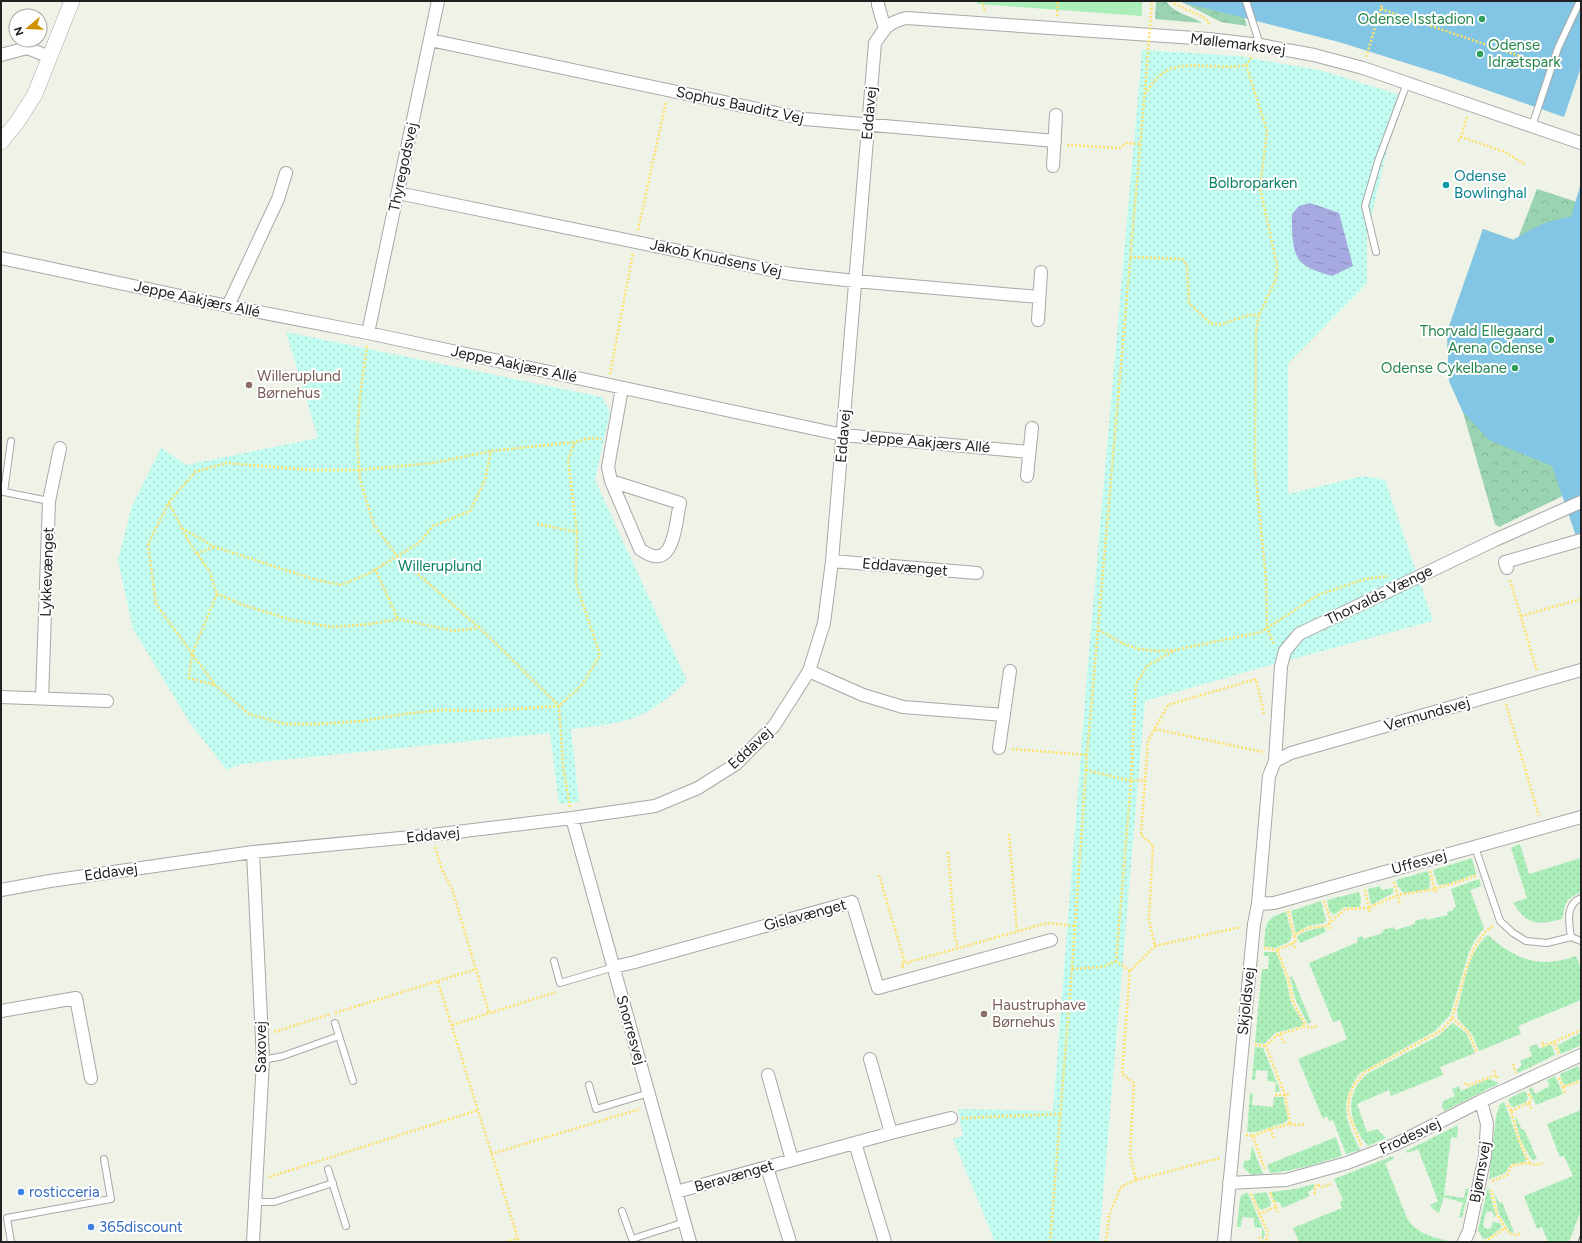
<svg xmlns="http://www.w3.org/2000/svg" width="1582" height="1243" font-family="Figtree,sans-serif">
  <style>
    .grass { fill: url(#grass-dots) }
    .forest { fill: url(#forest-crowns) }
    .park { fill: url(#park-dots) }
    .garden { fill: #abeeb9 }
    .pitch { fill: #82c5e4 }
    .water { fill: url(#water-ripples) }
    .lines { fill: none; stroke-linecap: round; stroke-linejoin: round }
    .service-casing { stroke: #a8a8a8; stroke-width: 8 }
    .minor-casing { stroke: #a8a8a8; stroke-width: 14 }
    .tertiary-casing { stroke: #a8a8a8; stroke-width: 16 }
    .path { stroke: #ffe16b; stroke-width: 2.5; stroke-dasharray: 2 2; stroke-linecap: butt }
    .service { stroke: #fff; stroke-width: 6 }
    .minor { stroke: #fff; stroke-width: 12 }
    .tertiary { stroke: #fff; stroke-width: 15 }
    .tram { stroke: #6f6f6f; stroke-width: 1 }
    .path-bridge { stroke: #ffe16b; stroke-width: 2.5; stroke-dasharray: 2 2; stroke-linecap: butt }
    .leisure-dot { fill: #2e9e5b; stroke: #fff; stroke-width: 1.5 }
    .culture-dot { fill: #0f9aa8; stroke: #fff; stroke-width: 1.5 }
    .education-dot { fill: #8d6e63; stroke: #fff; stroke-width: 1.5 }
    .shop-dot { fill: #3f7fe0; stroke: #fff; stroke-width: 1.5 }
    .labels { text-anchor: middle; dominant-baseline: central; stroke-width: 4; stroke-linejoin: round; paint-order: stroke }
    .leisure-label { font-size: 15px; fill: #27864d; stroke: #fff; text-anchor: end }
    .street-label { font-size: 15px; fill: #212121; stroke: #fff }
    .culture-label { font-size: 15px; fill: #0d838f; stroke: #fff; text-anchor: start }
    .park-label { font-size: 15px; fill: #078266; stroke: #fff }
    .education-label { font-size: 15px; fill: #785e54; stroke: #fff; text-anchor: start }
    .shop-label { font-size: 15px; fill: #366cbe; stroke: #fff; text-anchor: start }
  </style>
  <defs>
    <pattern id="grass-dots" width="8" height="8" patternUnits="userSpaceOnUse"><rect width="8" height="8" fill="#abeeb9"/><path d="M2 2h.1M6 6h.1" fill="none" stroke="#93cc9f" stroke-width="1.8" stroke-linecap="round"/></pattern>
    <pattern id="forest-crowns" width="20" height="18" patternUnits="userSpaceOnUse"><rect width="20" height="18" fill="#9ad3b1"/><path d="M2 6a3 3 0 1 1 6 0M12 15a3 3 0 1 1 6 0" fill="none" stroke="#84b598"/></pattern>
    <pattern id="park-dots" width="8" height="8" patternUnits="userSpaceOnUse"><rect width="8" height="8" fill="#c3fcf0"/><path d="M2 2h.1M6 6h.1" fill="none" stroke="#a7d8ce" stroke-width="1.8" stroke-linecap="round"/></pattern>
    <pattern id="water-ripples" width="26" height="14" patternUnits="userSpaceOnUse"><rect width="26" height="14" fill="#a6aae1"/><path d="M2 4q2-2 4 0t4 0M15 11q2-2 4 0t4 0" fill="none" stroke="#878ab6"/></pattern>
  </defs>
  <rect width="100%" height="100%" fill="#eef2e7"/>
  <path class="grass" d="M1520,844L1529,874L1581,858V892C1564,900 1566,902 1562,919C1537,925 1528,926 1513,903L1527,898L1511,848Z
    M1472,858L1476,874L1447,884L1438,885L1433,870Z
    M1428,871L1430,880L1429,889L1404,893L1398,886L1396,880Z
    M1479,879L1481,886L1470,890L1484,928L1475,940L1469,952L1450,1015L1435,1031L1360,1073C1338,1102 1345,1120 1360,1150L1346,1154L1333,1120L1329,1121L1327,1116L1323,1119L1298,1059L1347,1039L1340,1020L1333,1022L1309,963L1358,942L1357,938L1362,936L1363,939L1383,933V930L1394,927L1395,930L1415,924V921L1426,918L1427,920L1448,915L1447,912L1454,910L1453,908L1456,907L1451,889Z
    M1380,886L1382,890L1393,888V893L1371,905L1368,889Z
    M1359,892L1361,899L1360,907H1344L1334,915L1329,910L1327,900Z
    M1321,901L1326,920L1324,923L1308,926L1296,933L1291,911Z
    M1286,912L1292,935L1289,942L1275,948L1264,946C1266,925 1263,918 1286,912Z
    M1324,927L1326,932L1300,943L1297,936L1307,931Z
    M1488,935C1515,960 1541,969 1576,956L1581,969V1000L1518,1026L1521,1034L1479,1051L1472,1034L1458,1019L1457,1011C1464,988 1468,950 1488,935Z
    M1264,952H1276L1286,979L1291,1003L1303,1023L1301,1026L1275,1033L1264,1044L1255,1042L1262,969H1268L1269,956H1264Z
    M1292,976L1311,1022L1308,1024L1296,1001L1290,977Z
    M1453,1023L1466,1033L1475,1053L1440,1067L1443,1075L1391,1096L1389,1090L1357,1104L1367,1132L1377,1129L1386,1138L1368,1146C1349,1124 1343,1095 1367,1074L1438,1036Z
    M1581,1033V1045L1561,1054L1558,1045Z
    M1537,1044L1539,1049L1549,1045L1552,1046L1555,1055L1518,1073L1517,1070L1522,1065L1520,1061L1532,1056L1529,1047Z
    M1255,1047L1263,1048L1280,1090L1279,1092H1275L1276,1082L1267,1081L1268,1071L1256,1070L1255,1080H1252Z
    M1578,1066L1581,1073V1079L1566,1085L1563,1083L1560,1074Z
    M1555,1076L1563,1094L1536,1105L1529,1089L1532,1087L1535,1094L1550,1086L1547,1080Z
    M1489,1079L1497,1082L1498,1084L1444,1111L1442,1106L1443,1101L1455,1096L1452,1089L1459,1086L1461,1091Z
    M1525,1091L1528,1097L1526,1102L1514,1107L1511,1106L1508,1099Z
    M1250,1093L1253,1094L1252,1105L1273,1107L1274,1097H1283L1288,1119L1286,1122L1256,1132H1247Z
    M1504,1102C1512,1121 1517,1141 1526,1159L1525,1162L1511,1164L1505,1173L1489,1179L1496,1116L1500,1104Z
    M1581,1110V1210L1569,1242H1548L1542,1227L1537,1229L1524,1196L1573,1176L1564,1156L1560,1157L1547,1124Z
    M1516,1117L1522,1130L1524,1129L1537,1159L1532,1160L1521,1141L1515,1118Z
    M1458,1125L1457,1138L1451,1137L1444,1195L1464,1198L1466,1188L1469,1189L1462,1218L1459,1217L1463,1203L1444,1197L1439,1213L1433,1209L1430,1205L1438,1201L1418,1149L1407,1153L1406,1151Z
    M1336,1137L1342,1156C1318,1163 1295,1171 1270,1173L1267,1165Z
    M1252,1146L1263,1174L1251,1175L1243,1167L1244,1161L1250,1160Z
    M1393,1156L1394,1159L1385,1163L1407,1218C1417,1235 1434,1237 1452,1242H1299L1293,1228L1342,1208L1340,1202L1343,1200L1334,1179Z
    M1314,1184V1188L1308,1192L1310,1196L1282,1208L1280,1203L1274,1201L1271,1192L1295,1189Z
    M1488,1187L1496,1216L1493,1217L1494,1214L1491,1211L1486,1212L1483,1226L1487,1229L1491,1228L1493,1222L1500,1223L1502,1227L1490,1237L1483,1239L1478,1230Z
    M1494,1191L1499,1203L1502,1202L1514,1232L1511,1233L1499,1214Z
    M1266,1192L1271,1202L1270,1206L1262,1210L1259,1208L1253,1194Z
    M1246,1193H1248L1265,1234L1263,1239H1262V1228L1254,1227V1218L1242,1217L1241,1227H1237L1240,1198L1242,1195Z"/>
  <path class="forest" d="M1156,1H1166C1174,14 1191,15 1202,23L1155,19Z
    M1180,1H1238L1247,26L1221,22Z
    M1537,189L1577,202L1581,487L1499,527L1495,524L1463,412L1449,381L1447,332L1483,229L1517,241Z"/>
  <path class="park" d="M1142,50L1239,56L1323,71L1400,95L1367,235V283L1288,364V494L1363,476L1385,480L1433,621L1267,666L1145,701L1099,1242H995L953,1139L963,1136L958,1109L1053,1111L1087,675Z
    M286,332L602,397L610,412L595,480L687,681C672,694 655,710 636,717C616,725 593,726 571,729L579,802L559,804L550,733L242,764L227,770L190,723L133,629L118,560L132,506L161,448L186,465L318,438Z"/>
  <path class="garden" d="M976,1H1142V16L978,4Z"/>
  <path class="pitch" d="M1177,1H1581V67L1564,117L1441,74L1339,42Z
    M1581,183V534L1576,536L1552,466L1489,440L1463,412L1449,381L1447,332L1483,229L1513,240C1534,228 1547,220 1571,217Z"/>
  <path class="water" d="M1310,203L1339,213L1353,266L1332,276C1322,273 1307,269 1300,261C1291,250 1292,227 1292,214L1299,206Z"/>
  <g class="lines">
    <defs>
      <path id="service" d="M1246,1L1260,45
        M1532,126L1558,48L1580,1
        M1376,252L1365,206L1378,161L1407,83
        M11,441L4,492L49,501
        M1475,847L1500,921L1513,933L1526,941L1547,943L1571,937L1581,941
        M1571,937C1569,923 1565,904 1581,898
        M554,961L560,983L614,967
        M335,1023L353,1081
        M263,1060L283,1056L339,1036
        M589,1085L596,1109L649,1093
        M328,1169L346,1226
        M255,1202H274L333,1183
        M622,1211L632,1239L685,1222
        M11,1242L7,1218L111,1199L104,1159"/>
      <path id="minor" d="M878,1V5L885,29
        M430,40L805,119L1055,141
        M1,55L27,48L50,57
        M1053,166L1056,115
        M398,193L791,274L855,281L1039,297
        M1,258L228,306L368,333L843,435L1029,452
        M228,306L278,199L286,173
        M1038,320L1041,272
        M368,333L438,1
        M1027,476L1032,428
        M611,481L680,503C675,525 674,575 640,549L611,481L608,467L622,388
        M832,561L977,573
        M1507,568L1505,562L1581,540
        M809,671L863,695L903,707L1004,715
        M1,697L107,701
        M42,698L49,501L60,448
        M999,748L1010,671
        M1275,761L1291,753L1581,670
        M572,818L690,1242
        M1,890L50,881L253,852L432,835L572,818L655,806L698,788L736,764L774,726L809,671L824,623L832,561L875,43C885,28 887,23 906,18L1209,39L1260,45L1314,55L1363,68L1581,143
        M1258,904L1274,903L1581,817
        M614,967L635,962L852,902L878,988L1051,940
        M1,1011L76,998L91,1078
        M870,1059L891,1133
        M768,1075L792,1160
        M855,1143L885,1242
        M767,1167L790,1242
        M1229,1183L1286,1180L1347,1163L1396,1144L1481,1101L1581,1055
        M676,1192L891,1133L951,1118
        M253,1242L263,1060L253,852
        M1224,1242L1254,924L1258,904L1269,776L1275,761L1281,666L1285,651L1299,634L1495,540L1581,502
        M1464,1242L1469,1231L1485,1156L1487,1124L1481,1101"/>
      <path id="tertiary" d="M1,142L18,121L35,94L72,1"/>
    </defs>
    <use href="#service" class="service-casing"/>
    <use href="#minor" class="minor-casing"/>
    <use href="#tertiary" class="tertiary-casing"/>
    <path class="path" d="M982,1L985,12
      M1171,1L1175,4L1205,18L1208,21L1209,26
      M1381,9L1543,64
      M1057,16L1058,1
      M1366,57L1382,5
      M1246,65L1267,131L1260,188L1277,265L1276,279L1259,315L1256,331L1255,469L1266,579L1267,628L1274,645
      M1145,94C1149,89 1152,83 1156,79C1177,55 1218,72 1246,65L1252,57
      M1467,117L1461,137L1505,152L1526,165
      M1458,141L1461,137
      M1067,145L1119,148L1127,143L1140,144
      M638,230L666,102
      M1130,257L1182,259L1187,266L1189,303L1210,323L1219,325L1249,315H1259
      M367,346L360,396L357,441L360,480L374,525L397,556L480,628L559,706
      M610,374L633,253
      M169,503L189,542L210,572L217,594L192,654L189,678L214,685
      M537,524L577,532
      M182,528L215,547L313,579L341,585L368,574L419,543L433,526L470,511L485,480L491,451
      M197,553L215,547
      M375,569L398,619
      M1510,580L1537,671
      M217,594L244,605L291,620L332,627L370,624L398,619L454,631L479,628
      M1521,616L1581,599
      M1099,630L1122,643L1138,649L1157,651L1175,650L1261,632L1318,595L1365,579L1388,576
      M1506,704L1539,816
      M559,706L485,711L441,710L404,714L362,721L320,724H285L249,714L215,685L156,604L148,544L169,502L195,472L226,463L311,470H359L433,463L491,451L575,442
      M1155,729L1263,752
      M1012,749L1087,755
      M1086,770L1131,781L1145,780
      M570,807L563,766L559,706L582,685L600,655L576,583L577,532L568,460L575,442L590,438L601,439
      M1009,834L1017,931
      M435,847L442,870L452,889L489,1013
      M948,852L955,938L958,948
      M1430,871L1436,894
      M879,875L905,963
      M1394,882L1400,905
      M1365,890L1370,913
      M1324,901L1331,921
      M1288,911L1294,935
      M1329,923L1331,930
      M1292,943L1295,948
      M1155,946L1241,927
      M1264,948L1277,950
      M903,968L902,964L1047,923L1075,926
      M1072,969L1103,967L1116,961
      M1130,971L1116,961L1131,781L1136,684L1147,666L1175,650
      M438,982L519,1242
      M335,1013L476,969
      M1452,1018L1468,1032L1477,1052
      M452,1025L556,992
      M1303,1026L1310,1028L1317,1026
      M274,1032L330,1014
      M1280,1034L1284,1043
      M1542,1042L1543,1046L1554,1042
      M1255,1045L1266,1046
      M1559,1053L1554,1042L1581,1030
      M1513,1064L1516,1073
      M1494,1071L1496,1075
      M1559,1078L1563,1087L1581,1081
      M1465,1083L1467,1086L1496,1075L1498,1080
      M1563,1087L1565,1093
      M1275,1095H1285L1289,1094
      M1529,1103L1531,1109
      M1511,1111L1529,1103L1531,1098L1528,1092
      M962,1118L1060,1114
      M1290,1124L1299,1125L1305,1124
      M1270,1129L1274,1138
      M1246,1135L1253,1136L1265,1170
      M1253,1136L1270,1129L1290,1124L1285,1095L1266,1046L1277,1035L1303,1027L1305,1024L1293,1002L1288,978L1277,950L1296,942L1294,935L1308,928L1326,926L1345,909L1368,908L1398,895L1435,889L1476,876
      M1361,1145L1349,1115L1348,1106L1350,1094L1354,1085L1365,1072L1442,1030L1452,1018L1467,967L1475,946L1486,931L1493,926
      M491,1154L640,1109
      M1529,1163L1535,1165L1543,1163
      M269,1177L478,1110
      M1136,1180L1220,1158
      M1492,1181L1507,1175L1512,1165L1529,1163L1519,1140L1511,1111L1507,1103
      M1318,1185L1323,1187L1331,1184
      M1251,1194L1268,1233L1266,1242
      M1315,1194L1314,1192L1317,1184
      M1276,1207L1278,1212
      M1259,1214L1276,1207L1270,1192
      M1505,1228C1510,1234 1512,1236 1520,1234
      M1259,1237L1261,1241L1265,1242
      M506,1242L518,1238
      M1050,1242L1072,969L1087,755L1146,78
      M1106,1242L1109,1215L1121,1187L1136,1180L1130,1153L1134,1083L1122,1074L1130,971L1155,946L1149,920L1153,845L1141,835L1148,741L1168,705L1256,679L1264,714
      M1485,1242L1505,1228L1497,1214L1491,1190"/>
    <use href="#service" class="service"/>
    <use href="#minor" class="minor"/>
    <use href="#tertiary" class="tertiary"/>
    <path class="tram" d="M1578,1242L1581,1234"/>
    <path class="path-bridge" d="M1146,78L1152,1"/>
  </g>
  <g class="leisure-dot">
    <circle cx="1482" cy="19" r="4"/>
    <circle cx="1480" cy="54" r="4"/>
    <circle cx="1551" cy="340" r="4"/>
    <circle cx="1515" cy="368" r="4"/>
  </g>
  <circle class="culture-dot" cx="1446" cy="185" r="4"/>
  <g class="education-dot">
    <circle cx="249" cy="385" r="4"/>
    <circle cx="984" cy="1014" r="4"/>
  </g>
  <g class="shop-dot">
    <circle cx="21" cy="1192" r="4"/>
    <circle cx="91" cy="1227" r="4"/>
  </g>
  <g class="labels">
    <g class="leisure-label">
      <text x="1474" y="19">Odense Isstadion</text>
      <text x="1488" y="45" text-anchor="start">Odense<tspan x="1488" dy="17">Idrætspark</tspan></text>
      <text x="1543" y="331">Thorvald Ellegaard<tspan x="1543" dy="17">Arena Odense</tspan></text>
      <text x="1507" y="368">Odense Cykelbane</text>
    </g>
    <g class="street-label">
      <text transform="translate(1238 44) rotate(7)">Møllemarksvej</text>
      <text transform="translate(740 105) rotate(12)">Sophus Bauditz Vej</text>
      <text transform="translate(869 113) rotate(-85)">Eddavej</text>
      <text transform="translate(403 167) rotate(-78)">Thyregodsvej</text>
      <text transform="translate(716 258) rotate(12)">Jakob Knudsens Vej</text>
      <text transform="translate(197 299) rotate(12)">Jeppe Aakjærs Allé</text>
      <text transform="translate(514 364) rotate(12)">Jeppe Aakjærs Allé</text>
      <text transform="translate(843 436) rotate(-85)">Eddavej</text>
      <text transform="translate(926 442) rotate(5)">Jeppe Aakjærs Allé</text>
      <text transform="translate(905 567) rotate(5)">Eddavænget</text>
      <text transform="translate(47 572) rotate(-88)">Lykkevænget</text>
      <text transform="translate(1379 595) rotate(-26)">Thorvalds Vænge</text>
      <text transform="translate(1427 714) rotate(-16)">Vermundsvej</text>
      <text transform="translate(750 748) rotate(-43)">Eddavej</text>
      <text transform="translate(433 835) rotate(-6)">Eddavej</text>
      <text transform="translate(1419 862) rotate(-15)">Uffesvej</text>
      <text transform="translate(111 872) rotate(-8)">Eddavej</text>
      <text transform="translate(805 915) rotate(-15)">Gislavænget</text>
      <text transform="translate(1246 1001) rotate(-84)">Skjoldsvej</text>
      <text transform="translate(631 1030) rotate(74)">Snorresvej</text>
      <text transform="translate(261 1047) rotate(-90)">Saxovej</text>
      <text transform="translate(1410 1136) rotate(-25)">Frodesvej</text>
      <text transform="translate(1480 1172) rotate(-80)">Bjørnsvej</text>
      <text transform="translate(734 1176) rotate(-16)">Beravænget</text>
    </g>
    <g class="culture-label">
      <text x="1454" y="176">Odense<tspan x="1454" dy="17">Bowlinghal</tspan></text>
    </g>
    <g class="park-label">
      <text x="1253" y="183">Bolbroparken</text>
      <text x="440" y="566">Willeruplund</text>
    </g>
    <g class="education-label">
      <text x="257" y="376">Willeruplund<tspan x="257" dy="17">Børnehus</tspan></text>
      <text x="992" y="1005">Haustruphave<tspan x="992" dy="17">Børnehus</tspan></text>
    </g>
    <g class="shop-label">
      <text x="29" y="1192">rosticceria</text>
      <text x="99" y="1227">365discount</text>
    </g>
  </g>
  <rect width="1582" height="1243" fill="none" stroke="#212121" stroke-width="4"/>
  <g transform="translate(28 28) rotate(251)"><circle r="19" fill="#ffffff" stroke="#a6a6a6"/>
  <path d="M0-3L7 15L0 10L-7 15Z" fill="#d29200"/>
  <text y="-6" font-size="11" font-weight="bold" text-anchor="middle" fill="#212121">N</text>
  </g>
</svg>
